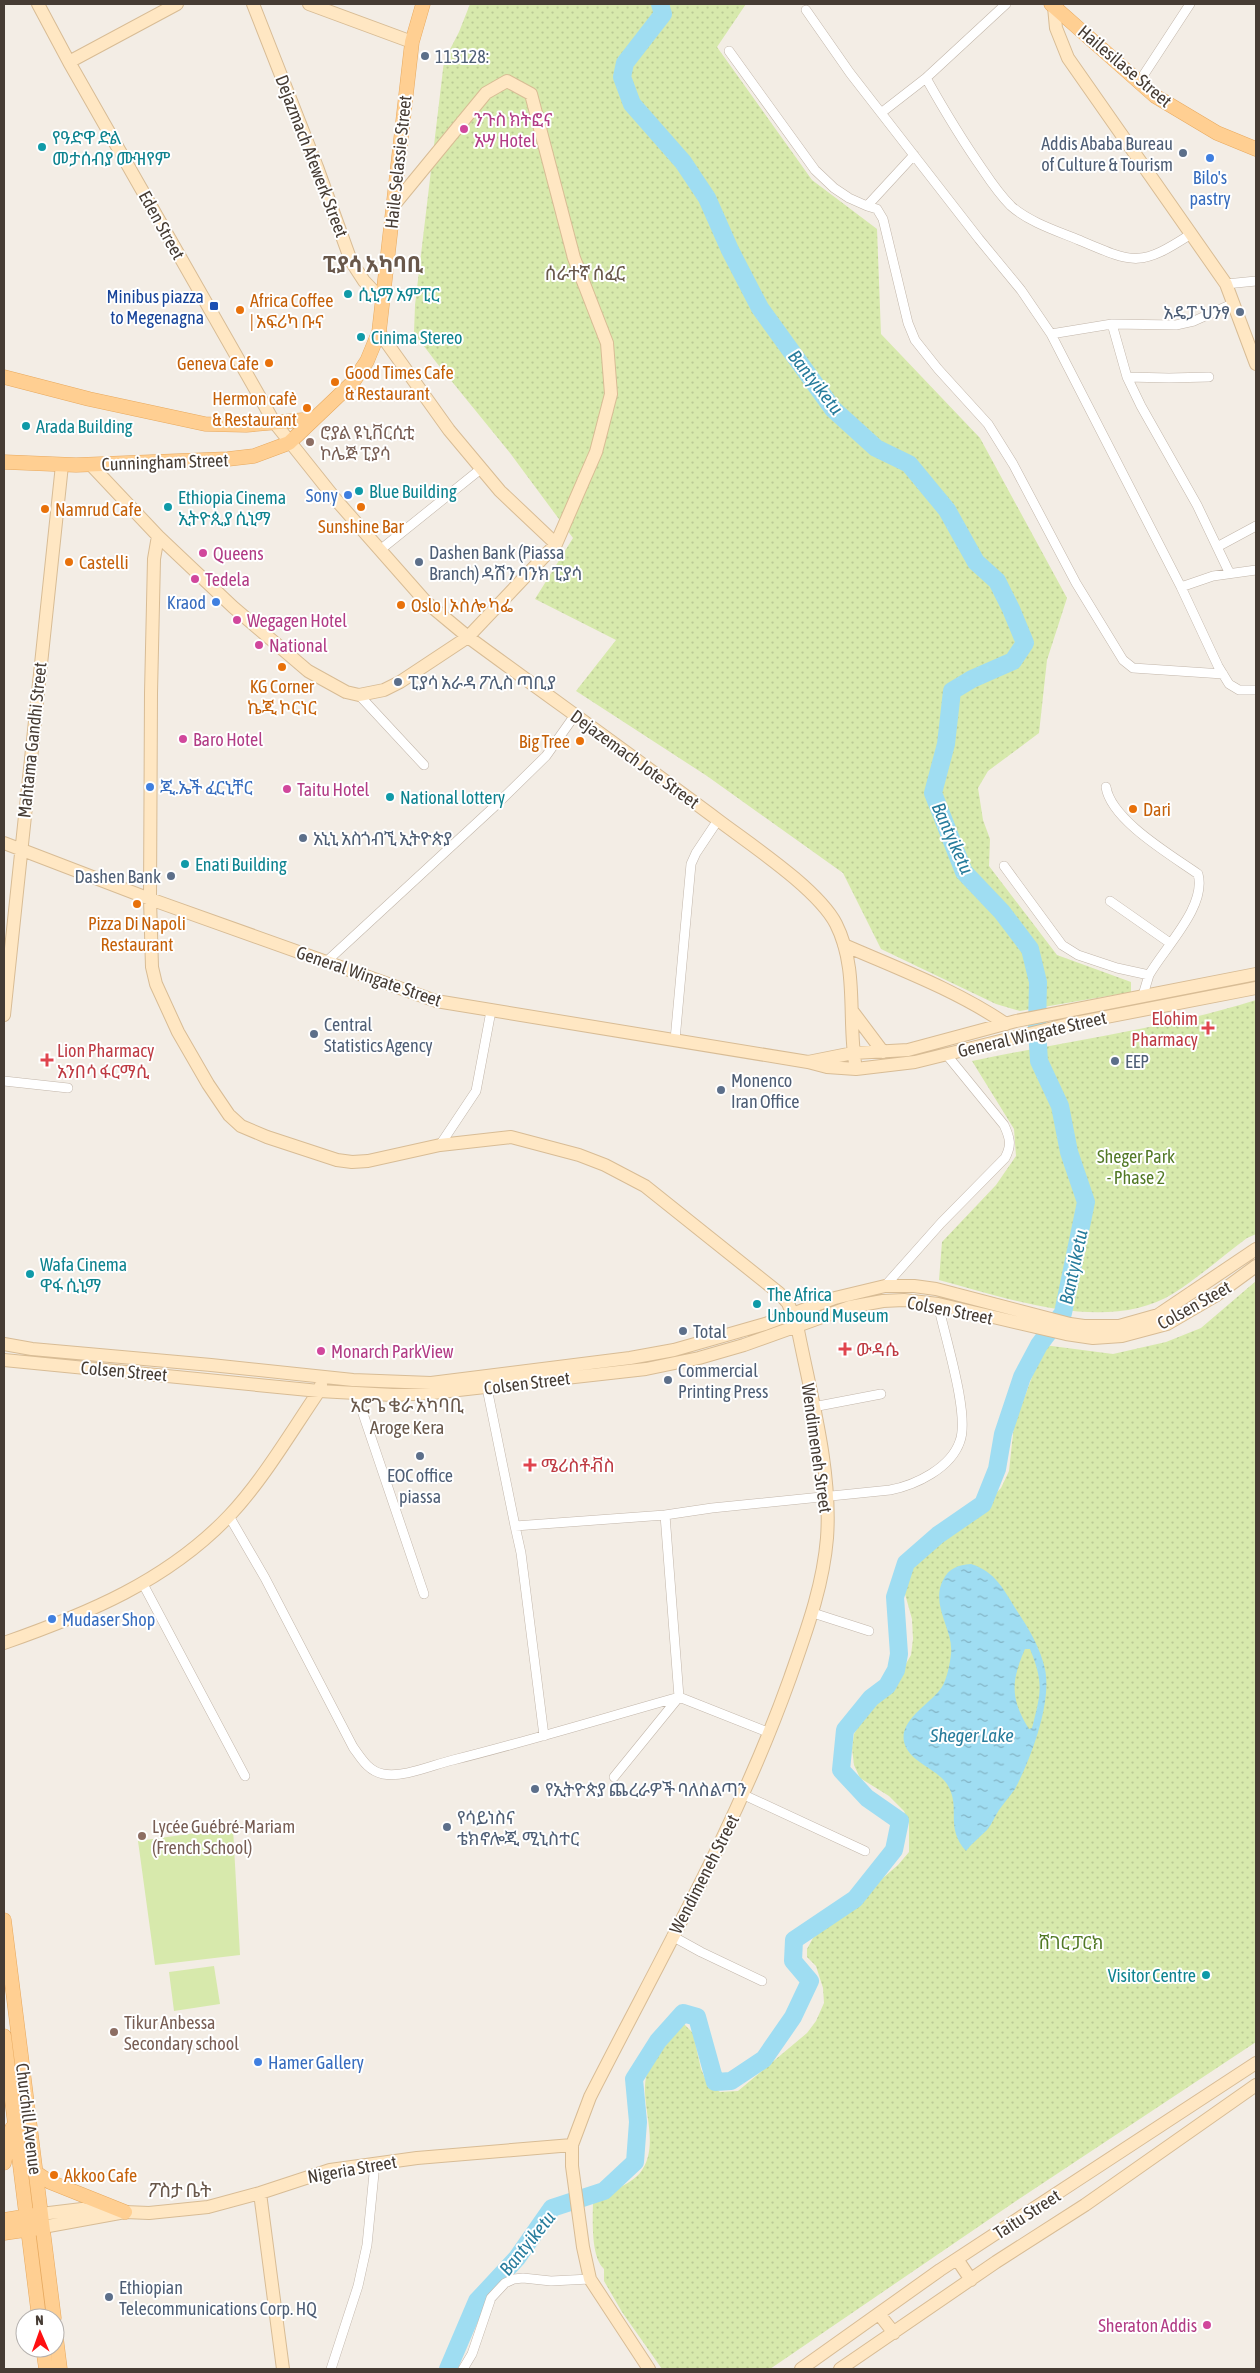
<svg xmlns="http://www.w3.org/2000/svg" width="1260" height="2373" font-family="'Asap Condensed','Noto Sans Ethiopic',sans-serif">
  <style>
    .park { fill: url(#park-dots) }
    .pitch { fill: #d7e9ac }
    .water { fill: url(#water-ripples); fill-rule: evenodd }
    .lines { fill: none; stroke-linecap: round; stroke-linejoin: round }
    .river { stroke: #9fddf2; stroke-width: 18 }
    .street-casing { stroke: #c2b6aa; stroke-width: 10 }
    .secondary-casing { stroke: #d8bc95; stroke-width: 14 }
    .primary-casing { stroke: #e7a95f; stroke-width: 15 }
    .street { stroke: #fff; stroke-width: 9 }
    .secondary { stroke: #ffe7c3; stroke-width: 12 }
    .primary { stroke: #ffcf92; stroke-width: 14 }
    .service-dot { fill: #5c6f8a; stroke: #fff; stroke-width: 2 }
    .hotel-dot { fill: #d1479c; stroke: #fff; stroke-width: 2 }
    .culture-dot { fill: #0f9aa8; stroke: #fff; stroke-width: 2 }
    .shop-dot { fill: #3f7fe0; stroke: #fff; stroke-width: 2 }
    .transit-dot { fill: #1a4fb4; stroke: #fff; stroke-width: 2 }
    .food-dot { fill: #e8710a; stroke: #fff; stroke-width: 2 }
    .education-dot { fill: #8d6e63; stroke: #fff; stroke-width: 2 }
    .health-dot { fill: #e0444e; stroke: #fff; stroke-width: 2 }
    .labels { text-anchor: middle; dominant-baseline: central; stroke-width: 4; stroke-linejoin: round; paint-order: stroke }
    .service-label { font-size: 18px; fill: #4e5e75; stroke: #fff; text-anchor: start }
    .street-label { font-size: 18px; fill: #463c34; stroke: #fff }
    .hotel-label { font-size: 18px; fill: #b23c85; stroke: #fff; text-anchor: start }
    .culture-label { font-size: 18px; fill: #0d838f; stroke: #fff; text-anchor: start }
    .shop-label { font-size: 18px; fill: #366cbe; stroke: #fff; text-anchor: start }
    .transit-label { font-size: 18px; fill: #164399; stroke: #fff; text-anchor: end }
    .food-label { font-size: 18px; fill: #c56008; stroke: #fff; text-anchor: start }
    .education-label { font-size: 18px; fill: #785e54; stroke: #fff; text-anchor: start }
    .health-label { font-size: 18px; fill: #be3a42; stroke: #fff; text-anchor: start }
    .park-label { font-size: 18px; fill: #527926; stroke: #fff }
    .neighbourhood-label { font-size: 19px; fill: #69584b; stroke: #fff }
    .water-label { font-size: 19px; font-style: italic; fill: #277c9c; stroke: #fff }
    .district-label { font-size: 22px; font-weight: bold; fill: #69584b; stroke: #fff }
  </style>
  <defs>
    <pattern id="park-dots" width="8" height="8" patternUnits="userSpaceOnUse" patternTransform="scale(1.25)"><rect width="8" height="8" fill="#d7e9ac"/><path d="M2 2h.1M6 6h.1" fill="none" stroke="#bac995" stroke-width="1.8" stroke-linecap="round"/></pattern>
    <pattern id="water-ripples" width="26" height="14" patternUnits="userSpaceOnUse" patternTransform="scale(1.25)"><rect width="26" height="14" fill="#9fddf2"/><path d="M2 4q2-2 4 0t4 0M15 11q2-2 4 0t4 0" fill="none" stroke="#83b4c5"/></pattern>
  </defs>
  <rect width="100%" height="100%" fill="#f3ede5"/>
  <path class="park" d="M470,4H746L717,47L812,180L877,229L881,334L980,438L1067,598L1047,660L1039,733L988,771L978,788L983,820L990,839L989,866L1057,955L1131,982V992L1020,1011L996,1004L881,949L843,873L707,776L576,691L616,640L535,599L573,538L510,453L436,362L414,333L415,305L444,61L459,32Z
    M1256,1000V1234L1247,1238C1223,1256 1199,1277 1174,1293C1107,1335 1008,1298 939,1280L942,1242L996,1185L1016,1156L1014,1129L972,1061C1066,1041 1164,1029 1256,1000Z
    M1256,1281V2042L1016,2201L770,2369H662L622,2312L604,2281V2269C590,2256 593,2217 593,2199C606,2194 631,2184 640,2173C658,2150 646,2119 645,2092C644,2067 659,2031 684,2024L693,2033L701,2069L707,2083L720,2092L738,2091L807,2033L816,2021L824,2003L823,1988L816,1966L807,1957V1949L813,1938L898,1865L909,1852V1823L904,1811L889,1796L860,1778L854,1765L852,1748L854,1734L861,1722L896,1681L911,1655L913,1639L912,1619L905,1594L906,1579L911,1563L923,1548L968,1522L1001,1488L1009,1471L1014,1425L1044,1345L1113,1354L1166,1342L1201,1328Z"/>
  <path class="pitch" d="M233,1828L240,1955L155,1965L138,1841Z
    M214,1966L220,2004L174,2011L169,1972Z"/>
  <path class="water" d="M971,1564C996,1572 1004,1590 1017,1611C1029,1629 1040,1647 1045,1669C1052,1703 1031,1758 1015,1789C1010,1796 1004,1803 999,1810C995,1816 992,1824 987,1830C980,1837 972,1843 966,1851C944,1826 962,1808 947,1784C937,1769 912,1763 905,1745C896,1721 931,1704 942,1687C947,1678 950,1664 951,1654C954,1630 930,1606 943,1580C949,1568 958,1565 971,1564ZM1025,1649H1030C1044,1683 1041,1693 1032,1728L1029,1729C1010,1699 1011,1681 1025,1649Z"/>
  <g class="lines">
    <path class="river" d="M448,2369L477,2301L517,2258L552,2208L604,2191L635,2162L638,2122L634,2079L658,2041L683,2013L697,2017L715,2082L731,2081L764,2059L793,2017L810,1981L793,1961L794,1940L855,1899L894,1850L900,1821L867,1798L841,1770L845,1730L871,1698L887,1686L896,1670L899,1654L895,1597L906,1563L938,1535L983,1504L997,1469L1003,1434L1022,1377L1039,1345L1063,1313L1086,1202L1069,1152L1060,1106L1039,1061L1037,1030L1038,982L1030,949L1002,912L964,872L933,793L946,744L952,691L972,679L1013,661L1025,643L1011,609L997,581L976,562L947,510L909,464L876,448L833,409L760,308L730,250L707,198L683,162L632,104L622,77L625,63L663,14L660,4"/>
    <defs>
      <path id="street" d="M806,10L850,73L979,239L1021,290L1051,334L1181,587L1218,666L1229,684L1239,690H1256
        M729,51L815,170L834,188L849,198L867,206
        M926,78C944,110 962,140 983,170C991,182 1000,195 1011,206C1029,222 1057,231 1079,240C1135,264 1140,267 1191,234
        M1139,82L1190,4
        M881,113L926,78L1006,4
        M914,155L867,206L877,209L883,219L908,323L915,340L938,369L988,424L1013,464L1076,583L1123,660L1133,668L1223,674
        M1226,284L1256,281
        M1112,324L1127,377L1141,406L1197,505L1229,572
        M1051,334L1112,324L1176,325L1194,321L1234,303
        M1127,377L1169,378L1209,377
        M1217,547L1256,526
        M380,550L482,468
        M1181,587L1213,576L1256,570
        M359,695L424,765
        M1004,866L1062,945L1078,955L1117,968L1149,975C1165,947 1207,906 1198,874C1171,855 1111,820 1106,787
        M1110,901L1170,943
        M326,962L495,806L546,756L575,715
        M1143,995L1149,975
        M675,1040L691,864L696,853L718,820
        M4,1081L68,1088
        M440,1145L476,1091L491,1011
        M885,1286L941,1223L1005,1158C1012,1145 1010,1138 1004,1125L946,1054
        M487,1388L515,1526L665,1515
        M356,1393L424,1594
        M813,1407L881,1394
        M229,1516L265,1578L353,1747C361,1758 368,1771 383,1774C404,1778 432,1765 453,1760C529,1741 604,1718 679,1697L665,1515L712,1508L890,1490C916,1485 951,1468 960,1441C970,1414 944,1334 938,1304
        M515,1526L521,1553L544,1736
        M143,1584L245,1776
        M813,1613L869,1631
        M614,1777L679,1697L770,1733
        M744,1795L865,1851
        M672,1936L701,1952L762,1981
        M331,2369L358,2286L367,2245L375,2163
        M463,2369L472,2354L491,2298L505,2283L514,2279L523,2278L551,2281L590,2279"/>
      <path id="secondary" d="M38,4L69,62L274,422L337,501L426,602L468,637C551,698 635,758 718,820C751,845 818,889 836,924C859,969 847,1022 856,1069
        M253,4L317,167L351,261L364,281L382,300
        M309,4L412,42
        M1054,7L1056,28L1068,58L1226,284L1256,364
        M69,62L177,4
        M379,332L449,430L500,491L556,544
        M91,465L158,536L233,607L308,671L346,692L359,695L384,690L400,682L468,637L556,544L596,452L611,394L607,343L574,258L531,94L507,81L486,93L394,205
        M158,536L154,559L151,693L150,899L152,967L156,984L178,1032L208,1084L229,1115L241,1126L267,1137L337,1160L352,1162L368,1161L440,1145L511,1137L579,1155L605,1165L645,1186L779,1293L788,1303L797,1325C810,1393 832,1469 827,1538C823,1587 806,1632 790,1678C738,1824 660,1959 590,2097L572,2145V2166L583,2247L590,2279L649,2369
        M4,843L150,899L436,1001L808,1062L827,1067L856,1069L915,1062L1065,1025L1256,988
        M844,945C899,969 956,990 1006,1024
        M853,1012L883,1052
        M4,1015L62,465
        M808,1062L853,1053L908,1050L1016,1021L1256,974
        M4,1344L32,1349L211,1365L353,1380L431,1383L630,1358L674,1350L765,1324L835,1298L885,1286H914L936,1289L1070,1324L1084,1326H1119L1158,1315L1256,1249
        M4,1360L319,1391L393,1395L432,1393L646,1369L699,1358L744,1345L850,1307L883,1301L904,1300L938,1304L1066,1334L1093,1338L1122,1336L1167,1324L1215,1296L1256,1266
        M4,1643C87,1614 167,1581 229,1516C263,1480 291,1432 319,1391L321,1385
        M260,2193L283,2369
        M41,2214L82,2209L105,2213
        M43,2227L125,2212L149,2213L208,2207L260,2193L330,2170L417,2158L572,2145
        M957,2259L971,2280
        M879,2314L894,2333
        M801,2369L940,2270L1256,2063
        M840,2369L996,2262L1085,2205L1256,2085"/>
      <path id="primary" d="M1051,4L1155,96L1217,133L1256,149
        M4,377L89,399L205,424L246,425L314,419
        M4,462L76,465L228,459L254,456L289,443L353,382L367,361L379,332L412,42L423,4
        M4,1920L54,2318
        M4,2036L39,2318
        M4,2163L12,2128
        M35,2172L50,2182L125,2212
        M4,2220L35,2215
        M4,2233L38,2228
        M55,2329L60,2369
        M43,2348L46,2369"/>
    </defs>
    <use href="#street" class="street-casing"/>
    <use href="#secondary" class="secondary-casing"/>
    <use href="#primary" class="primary-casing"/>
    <use href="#street" class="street"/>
    <use href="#secondary" class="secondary"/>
    <use href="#primary" class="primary"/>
  </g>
  <g class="service-dot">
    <circle cx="425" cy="56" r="5"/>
    <circle cx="1183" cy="153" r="5"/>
    <circle cx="1240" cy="312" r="5"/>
    <circle cx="419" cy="562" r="5"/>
    <circle cx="398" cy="682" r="5"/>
    <circle cx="303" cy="838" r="5"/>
    <circle cx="171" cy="876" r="5"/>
    <circle cx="314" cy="1034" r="5"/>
    <circle cx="1115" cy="1061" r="5"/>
    <circle cx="721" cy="1090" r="5"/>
    <circle cx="683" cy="1331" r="5"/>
    <circle cx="668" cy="1380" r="5"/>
    <circle cx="420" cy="1456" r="5"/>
    <circle cx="535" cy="1789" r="5"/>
    <circle cx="447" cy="1827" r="5"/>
    <circle cx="109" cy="2297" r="5"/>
  </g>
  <g class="hotel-dot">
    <circle cx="464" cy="129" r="5"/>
    <circle cx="203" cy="553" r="5"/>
    <circle cx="195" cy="579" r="5"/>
    <circle cx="237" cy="620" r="5"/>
    <circle cx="259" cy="645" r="5"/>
    <circle cx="183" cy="739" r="5"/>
    <circle cx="287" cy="789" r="5"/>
    <circle cx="321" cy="1351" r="5"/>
    <circle cx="1207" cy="2325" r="5"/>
  </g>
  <g class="culture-dot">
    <circle cx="42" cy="147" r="5"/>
    <circle cx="348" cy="294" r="5"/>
    <circle cx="361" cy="337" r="5"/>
    <circle cx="26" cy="426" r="5"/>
    <circle cx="359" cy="491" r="5"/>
    <circle cx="168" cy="507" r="5"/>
    <circle cx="390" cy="797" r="5"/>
    <circle cx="185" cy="864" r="5"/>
    <circle cx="30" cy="1274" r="5"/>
    <circle cx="757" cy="1304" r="5"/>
    <circle cx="1206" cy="1975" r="5"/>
  </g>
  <g class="shop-dot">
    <circle cx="1210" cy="158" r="5"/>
    <circle cx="348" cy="495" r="5"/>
    <circle cx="216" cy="602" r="5"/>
    <circle cx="150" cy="787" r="5"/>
    <circle cx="52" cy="1619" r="5"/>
    <circle cx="258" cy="2062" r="5"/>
  </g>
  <rect class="transit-dot" x="209" y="301" width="10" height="10" rx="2.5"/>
  <g class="food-dot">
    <circle cx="240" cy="310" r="5"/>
    <circle cx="269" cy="363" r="5"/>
    <circle cx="335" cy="382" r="5"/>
    <circle cx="307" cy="408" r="5"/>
    <circle cx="361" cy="507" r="5"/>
    <circle cx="45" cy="509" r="5"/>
    <circle cx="69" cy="562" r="5"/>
    <circle cx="401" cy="605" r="5"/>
    <circle cx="282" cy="667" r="5"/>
    <circle cx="580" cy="741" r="5"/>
    <circle cx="1133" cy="809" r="5"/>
    <circle cx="137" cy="904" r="5"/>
    <circle cx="54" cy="2175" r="5"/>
  </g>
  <g class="education-dot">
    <circle cx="310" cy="442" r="5"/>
    <circle cx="142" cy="1836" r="5"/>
    <circle cx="114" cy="2032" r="5"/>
  </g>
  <g class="health-dot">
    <path d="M1205.5 1020.5h5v5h5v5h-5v5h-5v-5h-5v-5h5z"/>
    <path d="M44.5 1052.5h5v5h5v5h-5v5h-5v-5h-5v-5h5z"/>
    <path d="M842.5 1341.5h5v5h5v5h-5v5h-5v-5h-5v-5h5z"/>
    <path d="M527.5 1457.5h5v5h5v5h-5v5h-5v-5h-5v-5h5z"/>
  </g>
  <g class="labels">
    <g class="service-label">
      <text x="435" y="56">113128:</text>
      <text x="1173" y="143" text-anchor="end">Addis Ababa Bureau<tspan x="1173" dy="21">of Culture &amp; Tourism</tspan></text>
      <text x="1230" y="312" text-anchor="end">አዴፓ ህንፃ</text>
      <text x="429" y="552">Dashen Bank (Piassa<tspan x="429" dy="21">Branch) ዳሽን ባንክ ፒያሳ</tspan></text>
      <text x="408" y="682">ፒያሳ አራዳ ፖሊስ ጣቢያ</text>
      <text x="313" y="838">አኒኒ አስጎብኚ ኢትዮጵያ</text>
      <text x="161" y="876" text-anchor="end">Dashen Bank</text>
      <text x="324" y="1024">Central<tspan x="324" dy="21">Statistics Agency</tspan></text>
      <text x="1125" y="1061">EEP</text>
      <text x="731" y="1080">Monenco<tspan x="731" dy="21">Iran Office</tspan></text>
      <text x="693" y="1331">Total</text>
      <text x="678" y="1370">Commercial<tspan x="678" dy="21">Printing Press</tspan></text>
      <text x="420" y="1475" text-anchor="middle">EOC office<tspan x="420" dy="21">piassa</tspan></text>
      <text x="545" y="1789">የኢትዮጵያ ጨረራዎች ባለስልጣን</text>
      <text x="457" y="1817">የሳይነስና<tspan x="457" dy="21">ቴክኖሎጂ ሚኒስተር</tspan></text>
      <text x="119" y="2287">Ethiopian<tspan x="119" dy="21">Telecommunications Corp. HQ</tspan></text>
    </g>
    <g class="street-label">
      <text transform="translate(1125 66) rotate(40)">Hailesilase Street</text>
      <text transform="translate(312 156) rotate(69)">Dejazmach Afewerk Street</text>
      <text transform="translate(398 162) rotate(-84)">Haile Selassie Street</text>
      <text transform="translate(162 225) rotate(61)">Eden Street</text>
      <text transform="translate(165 462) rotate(-2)">Cunningham Street</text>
      <text transform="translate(32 740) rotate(-84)">Mahtama Gandhi Street</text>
      <text transform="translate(635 759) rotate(36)">Dejazemach Jote Street</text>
      <text transform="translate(369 976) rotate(19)">General Wingate Street</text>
      <text transform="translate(1032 1034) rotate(-13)">General Wingate Street</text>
      <text transform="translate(1194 1305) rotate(-29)">Colsen Steet</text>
      <text transform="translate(950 1310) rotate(11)">Colsen Street</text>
      <text transform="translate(124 1371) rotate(5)">Colsen Street</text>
      <text transform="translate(527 1383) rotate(-7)">Colsen Street</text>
      <text transform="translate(817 1448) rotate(82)">Wendimeneh Street</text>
      <text transform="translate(704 1874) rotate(-63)">Wendimeneh Street</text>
      <text transform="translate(29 2119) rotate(83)">Churchill Avenue</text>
      <text transform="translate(352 2169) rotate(-10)">Nigeria Street</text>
      <text transform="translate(1027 2214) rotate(-33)">Taitu Street</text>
    </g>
    <g class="hotel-label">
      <text x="474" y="119">ንጉስ ክትፎና<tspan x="474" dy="21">አሣ Hotel</tspan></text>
      <text x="213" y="553">Queens</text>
      <text x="205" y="579">Tedela</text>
      <text x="247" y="620">Wegagen Hotel</text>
      <text x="269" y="645">National</text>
      <text x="193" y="739">Baro Hotel</text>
      <text x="297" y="789">Taitu Hotel</text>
      <text x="331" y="1351">Monarch ParkView</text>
      <text x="1197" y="2325" text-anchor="end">Sheraton Addis</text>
    </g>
    <g class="culture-label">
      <text x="52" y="137">የዓድዋ ድል<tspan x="52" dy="21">መታሰብያ ሙዝየም</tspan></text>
      <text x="358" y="294">ሲኒማ አምፒር</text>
      <text x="371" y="337">Cinima Stereo</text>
      <text x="36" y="426">Arada Building</text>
      <text x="369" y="491">Blue Building</text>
      <text x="178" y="497">Ethiopia Cinema<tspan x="178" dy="21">ኢትዮጲያ ሲኒማ</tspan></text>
      <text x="400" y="797">National lottery</text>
      <text x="195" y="864">Enati Building</text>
      <text x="40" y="1264">Wafa Cinema<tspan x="40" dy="21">ዋፋ ሲኒማ</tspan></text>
      <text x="767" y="1294">The Africa<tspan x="767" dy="21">Unbound Museum</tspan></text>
      <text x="1196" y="1975" text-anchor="end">Visitor Centre</text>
    </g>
    <g class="shop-label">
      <text x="1210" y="177" text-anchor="middle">Bilo's<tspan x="1210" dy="21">pastry</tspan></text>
      <text x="338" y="495" text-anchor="end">Sony</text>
      <text x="206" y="602" text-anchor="end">Kraod</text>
      <text x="160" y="787">ጂ.ኤች ፈርኒቸር</text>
      <text x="62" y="1619">Mudaser Shop</text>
      <text x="268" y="2062">Hamer Gallery</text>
    </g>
    <g class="transit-label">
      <text x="204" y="296">Minibus piazza<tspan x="204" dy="21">to Megenagna</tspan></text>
    </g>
    <g class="food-label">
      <text x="250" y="300">Africa Coffee<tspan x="250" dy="21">| አፍሪካ ቡና</tspan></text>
      <text x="259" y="363" text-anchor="end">Geneva Cafe</text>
      <text x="345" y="372">Good Times Cafe<tspan x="345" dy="21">&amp; Restaurant</tspan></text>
      <text x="297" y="398" text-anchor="end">Hermon cafè<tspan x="297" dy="21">&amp; Restaurant</tspan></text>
      <text x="55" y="509">Namrud Cafe</text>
      <text x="361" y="526" text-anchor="middle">Sunshine Bar</text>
      <text x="79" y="562">Castelli</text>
      <text x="411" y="605">Oslo | ኦስሎ ካፌ</text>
      <text x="282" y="686" text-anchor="middle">KG Corner<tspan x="282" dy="21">ኬጂ ኮርነር</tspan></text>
      <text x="570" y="741" text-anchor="end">Big Tree</text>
      <text x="1143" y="809">Dari</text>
      <text x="137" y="923" text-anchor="middle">Pizza Di Napoli<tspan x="137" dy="21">Restaurant</tspan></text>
      <text x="64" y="2175">Akkoo Cafe</text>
    </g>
    <g class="education-label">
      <text x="320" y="432">ሮያል ዩኒቨርሲቲ<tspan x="320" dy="21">ኮሌጅ ፒያሳ</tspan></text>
      <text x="152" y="1826">Lycée Guébré-Mariam<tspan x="152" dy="21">(French School)</tspan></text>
      <text x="124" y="2022">Tikur Anbessa<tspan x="124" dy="21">Secondary school</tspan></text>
    </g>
    <g class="health-label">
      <text x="1198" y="1018" text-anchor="end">Elohim<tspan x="1198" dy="21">Pharmacy</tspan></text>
      <text x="57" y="1050">Lion Pharmacy<tspan x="57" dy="21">አንበሳ ፋርማሲ</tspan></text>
      <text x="856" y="1349">ውዳሴ</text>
      <text x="541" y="1465">ሜሪስቶቭስ</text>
    </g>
    <g class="park-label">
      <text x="1136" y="1156">Sheger Park<tspan x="1136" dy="21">- Phase 2</tspan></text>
      <text x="1071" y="1942">ሸገር ፓርክ</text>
    </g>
    <g class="neighbourhood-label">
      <text x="585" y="273">ሰራተኛ ሰፈር</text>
      <text x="407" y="1405">አሮጌ ቄራ አካባቢ<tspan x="407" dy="22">Aroge Kera</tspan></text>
      <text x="180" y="2190">ፖስታ ቤት</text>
    </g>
    <g class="water-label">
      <text transform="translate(816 382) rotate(52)">Bantyiketu</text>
      <text transform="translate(953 838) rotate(66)">Bantyiketu</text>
      <text transform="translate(1073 1267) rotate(-78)">Bantyiketu</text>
      <text x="972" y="1735">Sheger Lake</text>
      <text transform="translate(527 2243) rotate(-51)">Bantyiketu</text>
    </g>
    <g class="district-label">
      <text x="373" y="264">ፒያሳ አካባቢ</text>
    </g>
  </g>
  <rect width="1260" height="2373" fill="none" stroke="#463c34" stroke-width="10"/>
  <g transform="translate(40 2333) rotate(358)"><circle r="24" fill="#ffffff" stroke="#b5b1ae"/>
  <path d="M0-4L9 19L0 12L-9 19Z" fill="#ff1011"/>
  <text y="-8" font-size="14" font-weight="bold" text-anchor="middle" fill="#463c34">N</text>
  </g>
</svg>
